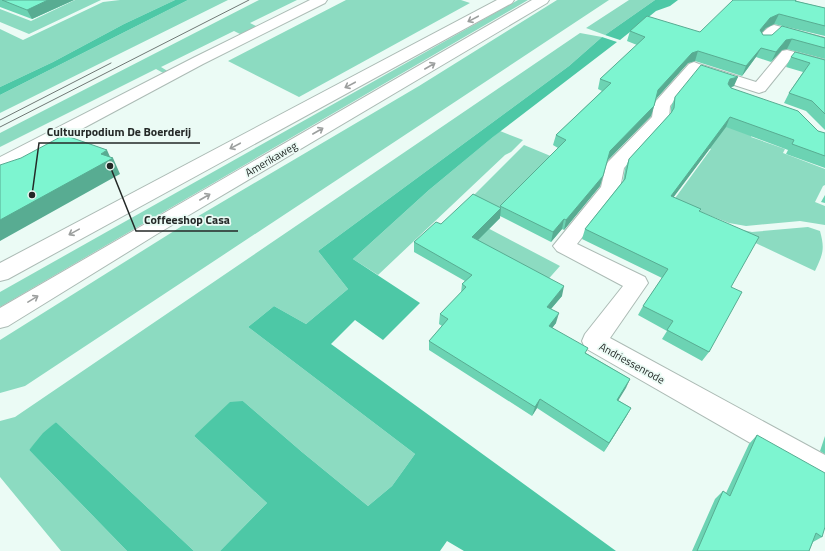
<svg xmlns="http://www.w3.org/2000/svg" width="825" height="551" font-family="'Titillium Web',sans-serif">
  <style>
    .green { fill: #8cdbc1 }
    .water { fill: #4dc8a6 }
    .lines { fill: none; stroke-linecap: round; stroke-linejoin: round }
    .minor-casing { stroke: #acbbb5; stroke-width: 2 }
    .secondary-casing { stroke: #acbbb5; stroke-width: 2 }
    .minor { fill: #fff; fill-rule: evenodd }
    .secondary { fill: #fff; fill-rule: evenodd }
    .tram { stroke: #707976; stroke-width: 1 }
    .wall { fill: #6cd3b3 }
    .shaded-wall { fill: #58ac92 }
    .building { fill: #7df5d0; stroke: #58ac92 }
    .oneway { stroke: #9c9f9e }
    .labels { text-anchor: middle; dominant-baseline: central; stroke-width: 3.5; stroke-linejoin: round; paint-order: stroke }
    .street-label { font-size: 11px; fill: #242927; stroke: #ebfbf5 }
    .leader { fill: none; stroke: #242927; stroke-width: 1.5 }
    .callout-dot { fill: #242927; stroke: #ebfbf5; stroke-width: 1.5 }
    .callout-label { font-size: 12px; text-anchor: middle; font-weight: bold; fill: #242927; stroke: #ebfbf5; stroke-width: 3.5; stroke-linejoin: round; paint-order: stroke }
  </style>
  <rect width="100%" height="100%" fill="#ebfbf5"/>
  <path class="green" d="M75,0H101L29,34L0,22V9L31,21Z
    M120,0H175L124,24L53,62L0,87V29L23,40L103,2Z
    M188,0H228L0,113V95Z
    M259,0H297L250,23L258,27L242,35L234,31L161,67L169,72L165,74L156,69L0,147V133Z
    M346,0H461L470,3L299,97L228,61Z
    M518,0H528L0,307V292Z
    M557,0H609L25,386L0,393V340L190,221L419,86Z
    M629,0H655L605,35L586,28Z
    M580,33L602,37L569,66L318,251L348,289L306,324L274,306L248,327L415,454L392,486L368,506L302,452L243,401L194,436L267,503L220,551H194L56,422L29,450L127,551H61L0,477V421L15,417Z
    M692,114L752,135L751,137L785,149L783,153L825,169V185L823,186L815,202L825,206V225L800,221L746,226L729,223L673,201L711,149L674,134Z
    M500,131L523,140L511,152L505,155L378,275L353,259L429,190Z
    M524,145L553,157L498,213L468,201Z
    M461,214L560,266L544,284L484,256Z
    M715,224L752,232L808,227L820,231C825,249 823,254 815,271Z"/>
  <path class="water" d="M175,0H188L0,95V87L53,62L124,24Z
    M655,0H678L670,6L656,11L620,40L605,35Z
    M602,37L617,42L493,137L429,190L353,259L420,303L383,340L355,320L331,344L616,551H464L447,541L440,551H220L267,503L194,436L230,402L243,401L302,452L368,506L392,486L415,454L248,327L274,306L306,324L348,289L318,251L569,66Z
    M56,422L194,551H127L29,450L43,433Z"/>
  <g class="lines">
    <defs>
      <path id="minor" d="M310,0H327L325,3L203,64L7,169L0,171V157L193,58Z
        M774,25L825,38V47L777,34C771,41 768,45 759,43L757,40C761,34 767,27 774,25Z
        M787,50L825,60V70L790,60L765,91L759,93L697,73L670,106L669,118L666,122L624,168L620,188L577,244L645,277L648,283L610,338L825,455V484L815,480L585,348L582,341L585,334L623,286L557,251L553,246L601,187L606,166L608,162L652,117L654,105L656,101L689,64L694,62L699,64L756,82L782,51Z"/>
      <path id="secondary" d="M497,0H514L512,3L8,279L0,281V263Z
        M532,0H549L547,3L157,234L8,326L0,328V308Z"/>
    </defs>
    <use href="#minor" class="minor-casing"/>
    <use href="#secondary" class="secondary-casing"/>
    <use href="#minor" class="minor"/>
    <use href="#secondary" class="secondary"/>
    <path class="tram" d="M0,120L111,63
      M0,127L249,0"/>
  </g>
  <path class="wall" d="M0,0H74L32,19L0,7Z
    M797,0L796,1L825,8V36L774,24L766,28L762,32L763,35L825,38V59L787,49L782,50L771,62L756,57L742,76L695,61L688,63L656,99L651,116L607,161L600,186L564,230L562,229L551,242L500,216V218L478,240L562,296L551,309L556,323L552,328L586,353L630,379L618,400L631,408L604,452L537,408L532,416L429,350V341L442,326L439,324L440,314L461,293L462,284L465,281L414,252V242L441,224L500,207V206L558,148L553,145L556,135L602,91L598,89L600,79L637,45L627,41L630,31L700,32Z
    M791,57L825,60V130L806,111L784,103L789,93L803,72L786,67Z
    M734,86L731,88L818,131L825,133V168L786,154L788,150L726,127L673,197L701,209L699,212L731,287L709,352L702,361L662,339L667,331L638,315L643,306L662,278L582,239L585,229L623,181L625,169L629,159L671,113V107L675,97Z
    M825,195V203L821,202Z
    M757,435L822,537L813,542L809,551H692L715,499L723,491L726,493L749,444Z
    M825,436V454L820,451Z"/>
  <path class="shaded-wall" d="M48,0H74L32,19L27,10Z
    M779,14L774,24L766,28L756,39L760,30L770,18Z
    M792,39L787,49L782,50L771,62L776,52L786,40Z
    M761,48L756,57L742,76L746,66Z
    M698,51L695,61L688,63L655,100L658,90L692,53Z
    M738,77L734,86L726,89L730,79Z
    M654,106L651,116L607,161L610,151Z
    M730,117L726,127L667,206L671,196Z
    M107,150L111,159L113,158L120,174L0,241V220Z
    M603,176L600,186L564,230L566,220Z
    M501,208L500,218L471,247L472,237Z
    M564,219L562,229L551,242L553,232Z
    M564,286L562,296L544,317L547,307Z
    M559,313L556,323L546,336L549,326Z
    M630,379L626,388L613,409L617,400Z
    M540,399L537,408L532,416L535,407Z
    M631,408L626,417L604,452L609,443Z"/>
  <path class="building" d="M2,0H48L27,10Z
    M733,0H796L795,1L825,8V26L779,14L770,18L760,30L763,35H772L782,26L825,38V48L792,39L786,40L776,52L761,48L746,66L698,51L692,53L658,90L654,106L610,151L603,176L566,220L564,219L553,232L500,206L566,140L556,135L611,83L600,79L645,37L630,31L647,16L700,32Z
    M795,52L825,60V114L812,101L789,93L810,63L791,57Z
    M701,65L738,77L730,79L728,84L731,88L798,111L818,131L825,133V156L792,144L794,140L730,117L671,196L701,209L699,211L759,237L731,287L742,292L709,352L667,330L673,321L643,306L668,269L585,229L625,179L629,159L671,113L674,108L675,97Z
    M64,135L107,150L101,154L113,158L0,220V165L21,158Z
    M473,194L501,208L472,237L564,286L547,307L559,313L549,326L588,348L585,353L630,379L617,400L631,408L609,443L540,399L535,407L429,341L448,319L440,314L466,287L462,284L472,275L414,242L436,222L441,224Z
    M757,435L825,473V527L822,537L816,533L809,551H697L723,491L730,496Z"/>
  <defs><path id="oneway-shaft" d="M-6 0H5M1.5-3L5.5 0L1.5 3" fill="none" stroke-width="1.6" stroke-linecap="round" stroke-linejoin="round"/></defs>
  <g class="oneway">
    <use href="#oneway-shaft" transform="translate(473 19) rotate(152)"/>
    <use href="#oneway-shaft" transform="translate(430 66) rotate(-30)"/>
    <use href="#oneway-shaft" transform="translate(350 85) rotate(152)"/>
    <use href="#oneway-shaft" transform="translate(318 131) rotate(-30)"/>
    <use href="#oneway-shaft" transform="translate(235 146) rotate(152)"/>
    <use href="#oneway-shaft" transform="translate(205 197) rotate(-30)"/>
    <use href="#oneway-shaft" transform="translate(74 232) rotate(151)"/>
    <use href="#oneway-shaft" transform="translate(33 299) rotate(-31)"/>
  </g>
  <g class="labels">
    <g class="street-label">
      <text transform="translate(271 159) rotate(-30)">Amerikaweg</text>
      <text transform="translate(632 363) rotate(29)">Andriessenrode</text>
    </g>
  </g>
  <path class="leader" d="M32 195L39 143H200M110 166L136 231H238"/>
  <g class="callout-dot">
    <circle cx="32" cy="195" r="4"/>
    <circle cx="110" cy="166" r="4"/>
  </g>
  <g class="callout-label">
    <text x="119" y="136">Cultuurpodium De Boerderij</text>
    <text x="187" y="224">Coffeeshop Casa</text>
  </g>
</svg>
